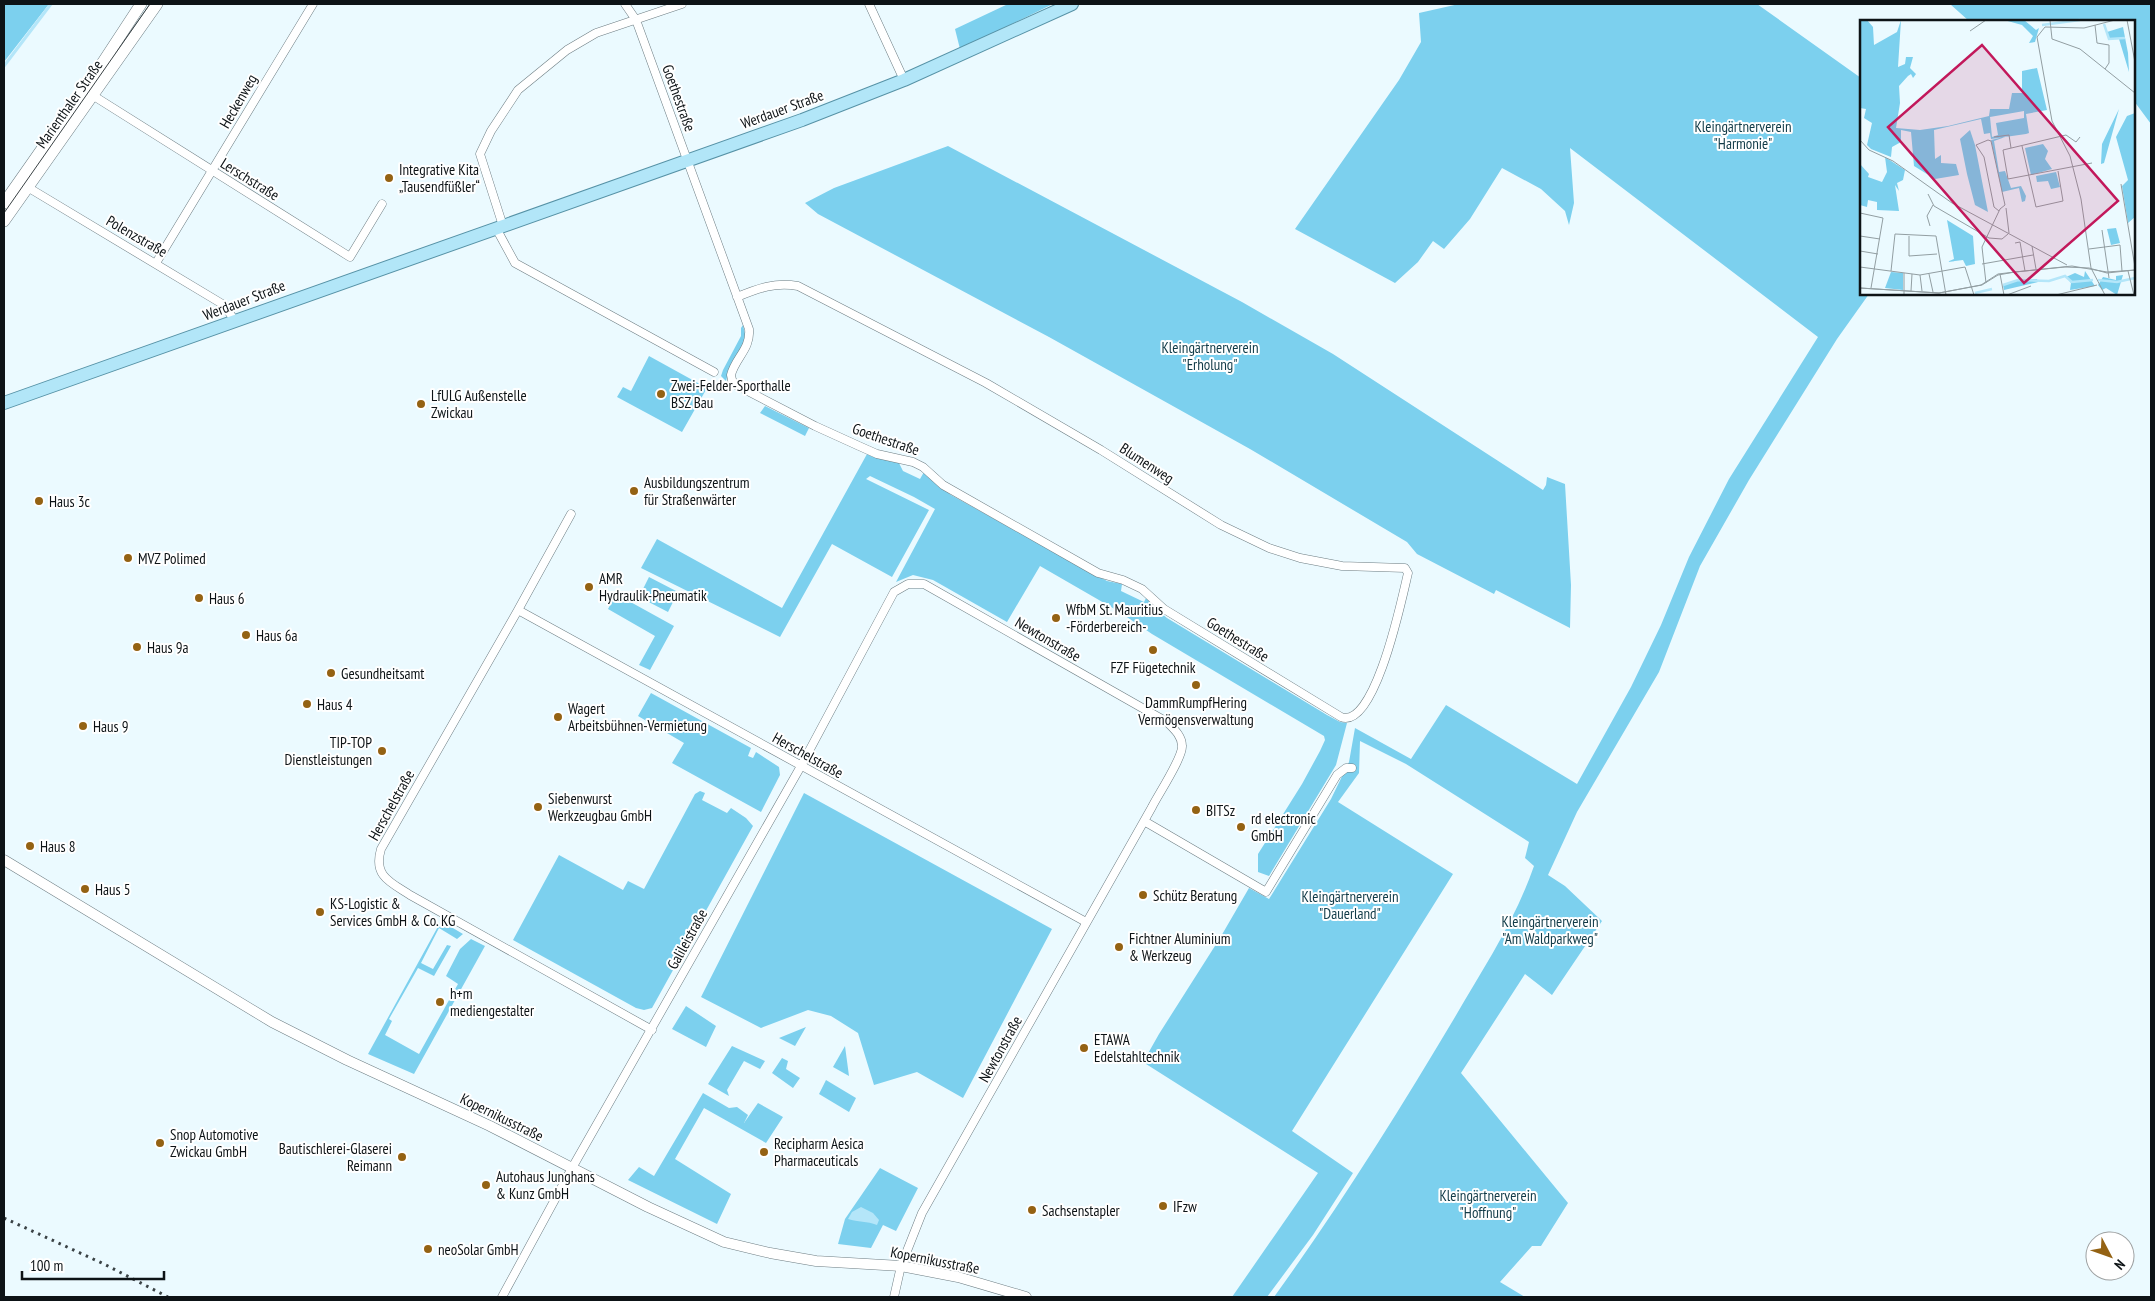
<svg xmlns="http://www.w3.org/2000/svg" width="2155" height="1301" font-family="'PT Sans Narrow',sans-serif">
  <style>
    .green { fill: #7cd0ee }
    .water { fill: #b4e6f9 }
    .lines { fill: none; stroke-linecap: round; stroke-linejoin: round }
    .stream { stroke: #b4e6f9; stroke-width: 3 }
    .minor-casing { stroke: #6d7d83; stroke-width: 9 }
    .tertiary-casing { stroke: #6d7d83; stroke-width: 11 }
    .secondary-casing { stroke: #6d7d83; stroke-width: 12 }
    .primary-casing { stroke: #5692a6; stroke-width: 14 }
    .minor { stroke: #fff; stroke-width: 8 }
    .tertiary { stroke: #fff; stroke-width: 10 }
    .secondary { stroke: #fff; stroke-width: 11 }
    .primary { stroke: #b2e6f8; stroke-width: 12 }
    .tram { stroke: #3a4245; stroke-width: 1 }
    .rail { stroke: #3a4245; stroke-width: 3; stroke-dasharray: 2.5 5; stroke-linecap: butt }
    .poi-dot { fill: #946213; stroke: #fff; stroke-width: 2 }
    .labels { text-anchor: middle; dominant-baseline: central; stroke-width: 4; stroke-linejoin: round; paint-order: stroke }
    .street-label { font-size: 15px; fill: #0d1316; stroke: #fff }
    .park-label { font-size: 15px; fill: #113b48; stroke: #fff }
    .poi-label { font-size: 15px; fill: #0d1316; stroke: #fff; text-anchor: start }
    .inset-river { fill: none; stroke: #b4e6f9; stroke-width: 2.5 }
    .inset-road { fill: none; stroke: #929ea2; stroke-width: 1 }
    .view { fill: #c2185b; fill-opacity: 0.15; stroke: #c2185b; stroke-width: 2.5 }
    .inset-edge { fill: none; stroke: #0d1316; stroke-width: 2.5 }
  </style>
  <rect width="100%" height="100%" fill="#ebfaff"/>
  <path class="green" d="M4,4H49L4,62Z
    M1008,4H1053L960,49L955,29Z
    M1459,4H1757L1861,78V294H1869L1837,339L1749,480L1700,566L1659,672L1577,812L1548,875L1565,886L1602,921L1552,995L1525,974L1461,1073L1568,1203L1541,1246H1532L1500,1282L1525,1297H1274C1339,1207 1398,1113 1455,1017C1484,967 1515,921 1534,866L1525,858L1529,842L1406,764L1360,741L1359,773L1338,802L1453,874L1292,1131L1353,1173L1313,1235L1267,1297H1232L1318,1173L1146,1064V1057L1159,1034L1220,938L1249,888L1269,899L1331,799L1349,762L1355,728L1411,759L1446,705L1577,784L1631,687L1661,625L1689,557L1729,479L1818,337L1570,148L1574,203L1569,225L1565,211L1541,189L1502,168L1470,219L1444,249L1433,241L1418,262L1395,283L1295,229L1399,80L1421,42L1419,13Z
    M1950,4H2151V124L2134,101V21H1969Z
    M948,146L1242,302L1333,354L1543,490L1546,485L1547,477L1565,484L1571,585L1570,628L1496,590L1494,594L1417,554L1407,542L1250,449L1049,337L818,214L805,203L834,188Z
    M743,325L746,338L729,370L726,381L721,376L723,370L741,336V328Z
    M649,356L707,388L682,432L617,397L623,387L631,391Z
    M765,406L809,428L805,436L760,413Z
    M867,454L873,457L898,461L903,471L920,479L924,472L951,495L1107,581L1122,584L1121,591L1144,602L1147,596L1150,604L1167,618L1327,715L1340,722L1347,723L1336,765L1269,876L1258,872V854L1302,784L1320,751L1325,740L1324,736L1152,634L1118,611L1040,566L1007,622L933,580L913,575L896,582L935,509L914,497L870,476L866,479L929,510L892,577L832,544L780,637L641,568L657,539L782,608Z
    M649,577L678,592L668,612L639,597Z
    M616,594L674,626L650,670L639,665L655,636L608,609Z
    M651,693L751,748L748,756L753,758L756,752L779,767L780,775L761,812L672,763L684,743L638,716Z
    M700,791L705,793L702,800L727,813L731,808L746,818L753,826L652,1008L644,1010L636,1008L513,940L559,855L623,890L628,881L644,889L695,794Z
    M804,793L1052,929L963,1098L917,1072L874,1085L858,1033L831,1016L808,1010L761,1028L701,997Z
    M441,921L463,934L457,939L439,928L421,963L433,969L447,945L451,946L434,976L418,968L389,1019L392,1021L385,1035L419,1054L458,984L446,976L460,949L471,939L485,946L414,1074L368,1054Z
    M686,1006L716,1026L706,1047L672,1029Z
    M806,1027L795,1046L779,1038Z
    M732,1046L765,1061L760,1069L744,1061L727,1090L729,1096L708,1084Z
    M845,1046L849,1076L833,1067Z
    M782,1058L788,1061L786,1069L800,1078L793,1088L772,1073Z
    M826,1080L856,1098L849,1112L819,1094Z
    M703,1093L729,1108L737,1107L748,1115L744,1123L758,1103L783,1117L766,1143L704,1108L675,1159L731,1194L717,1224L628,1180L639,1167L654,1176Z
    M880,1168L918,1188L896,1231L883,1225L871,1248L838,1244L845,1219Z"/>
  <path class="water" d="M861,1207L873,1213L879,1220L877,1225C867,1221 858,1222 848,1219L852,1212Z"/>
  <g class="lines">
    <path class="stream" d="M4,66L51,4"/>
    <defs>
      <path id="minor" d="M625,4L636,20L749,329C751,349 735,358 731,375L732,380L736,385L815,426L859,446L877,454L913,462L923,467L943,485L1098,573L1123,580L1142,589L1164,609L1341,717C1375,730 1402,598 1408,573L1405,568L1342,566L1300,558L1269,548L1221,525L1101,450L986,383L798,286C775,282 759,288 737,297
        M869,4L904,80
        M89,93L350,257L382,204
        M24,185L224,305L235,321
        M503,226L480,154L491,131L518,90L567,50L596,33L682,4
        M496,228L515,263L714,372
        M156,263L313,4
        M518,610L571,514
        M1144,821L1266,892L1337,775L1346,768H1352
        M652,1030L410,895C390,882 373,876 381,849L518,610L1086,922
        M502,1297L572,1168L801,766L894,592L908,584H924L1167,722C1174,729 1182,736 1182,746C1183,757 1158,795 1152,807L922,1213L901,1266L894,1297"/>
      <path id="tertiary" d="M4,860L272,1022L347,1060L490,1126L648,1207L724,1242L770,1253L816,1261L901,1266L958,1277L1026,1297"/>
      <path id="secondary" d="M4,203L103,62L141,4
        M4,221L157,4"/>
      <path id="primary" d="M4,403L802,120L904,80L1072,4"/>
    </defs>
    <use href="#minor" class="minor-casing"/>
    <use href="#tertiary" class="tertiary-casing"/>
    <use href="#secondary" class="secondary-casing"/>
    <use href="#primary" class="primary-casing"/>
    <use href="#minor" class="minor"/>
    <use href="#tertiary" class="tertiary"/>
    <use href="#secondary" class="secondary"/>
    <use href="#primary" class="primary"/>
    <path class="tram" d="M4,213L150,4"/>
    <path class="rail" d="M4,1218L104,1264L168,1297"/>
  </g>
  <g class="poi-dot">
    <circle cx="389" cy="178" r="5"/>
    <circle cx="661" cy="394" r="5"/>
    <circle cx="421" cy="404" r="5"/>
    <circle cx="634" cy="491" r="5"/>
    <circle cx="39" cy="501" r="5"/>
    <circle cx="128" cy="558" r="5"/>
    <circle cx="589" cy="587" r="5"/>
    <circle cx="199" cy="598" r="5"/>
    <circle cx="1056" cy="618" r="5"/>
    <circle cx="246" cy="635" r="5"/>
    <circle cx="137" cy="647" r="5"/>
    <circle cx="1153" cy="650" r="5"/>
    <circle cx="331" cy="673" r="5"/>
    <circle cx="1196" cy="685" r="5"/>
    <circle cx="307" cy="704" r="5"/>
    <circle cx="558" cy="717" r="5"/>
    <circle cx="83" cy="726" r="5"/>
    <circle cx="382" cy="751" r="5"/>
    <circle cx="538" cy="807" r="5"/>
    <circle cx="1196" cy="810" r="5"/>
    <circle cx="1241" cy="827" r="5"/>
    <circle cx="30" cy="846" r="5"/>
    <circle cx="85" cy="889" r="5"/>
    <circle cx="1143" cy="895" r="5"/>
    <circle cx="320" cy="912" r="5"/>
    <circle cx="1119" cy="947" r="5"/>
    <circle cx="440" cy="1002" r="5"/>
    <circle cx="1084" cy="1048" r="5"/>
    <circle cx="160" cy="1143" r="5"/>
    <circle cx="764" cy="1152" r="5"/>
    <circle cx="402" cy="1157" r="5"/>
    <circle cx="486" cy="1185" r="5"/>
    <circle cx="1163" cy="1206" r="5"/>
    <circle cx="1032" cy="1210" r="5"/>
    <circle cx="428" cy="1249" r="5"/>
  </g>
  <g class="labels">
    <g class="street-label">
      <text transform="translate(679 98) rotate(70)">Goethestraße</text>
      <text transform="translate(238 101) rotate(-60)">Heckenweg</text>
      <text transform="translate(69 104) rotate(-55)">Marienthaler Straße</text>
      <text transform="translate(782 109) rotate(-20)">Werdauer Straße</text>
      <text transform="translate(250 179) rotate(32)">Lerschstraße</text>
      <text transform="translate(137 236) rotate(30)">Polenzstraße</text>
      <text transform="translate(244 300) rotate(-21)">Werdauer Straße</text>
      <text transform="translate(886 439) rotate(19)">Goethestraße</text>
      <text transform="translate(1147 463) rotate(33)">Blumenweg</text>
      <text transform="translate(1048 639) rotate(30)">Newtonstraße</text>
      <text transform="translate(1238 639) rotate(32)">Goethestraße</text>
      <text transform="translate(808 755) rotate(29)">Herschelstraße</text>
      <text transform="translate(391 805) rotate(-61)">Herschelstraße</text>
      <text transform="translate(687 939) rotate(-61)">Galileistraße</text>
      <text transform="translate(1000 1049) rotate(-61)">Newtonstraße</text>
      <text transform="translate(502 1117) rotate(26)">Kopernikusstraße</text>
      <text transform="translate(935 1260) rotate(11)">Kopernikusstraße</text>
    </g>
    <g class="park-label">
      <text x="1743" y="126">Kleingärtnerverein<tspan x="1743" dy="17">"Harmonie"</tspan></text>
      <text x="1210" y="347">Kleingärtnerverein<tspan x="1210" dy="17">"Erholung"</tspan></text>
      <text x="1350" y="896">Kleingärtnerverein<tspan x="1350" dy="17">"Dauerland"</tspan></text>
      <text x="1550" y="921">Kleingärtnerverein<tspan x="1550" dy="17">"Am Waldparkweg"</tspan></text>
      <text x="1488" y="1195">Kleingärtnerverein<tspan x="1488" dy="17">"Hoffnung"</tspan></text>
    </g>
    <g class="poi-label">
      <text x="399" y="169">Integrative Kita<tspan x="399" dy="17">„Tausendfüßler“</tspan></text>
      <text x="671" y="385">Zwei-Felder-Sporthalle<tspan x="671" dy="17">BSZ Bau</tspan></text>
      <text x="431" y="395">LfULG Außenstelle<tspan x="431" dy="17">Zwickau</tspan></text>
      <text x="644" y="482">Ausbildungszentrum<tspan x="644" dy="17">für Straßenwärter</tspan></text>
      <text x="49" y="501">Haus 3c</text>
      <text x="138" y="558">MVZ Polimed</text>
      <text x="599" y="578">AMR<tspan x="599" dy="17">Hydraulik-Pneumatik</tspan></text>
      <text x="209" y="598">Haus 6</text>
      <text x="1066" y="609">WfbM St. Mauritius<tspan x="1066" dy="17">-Förderbereich-</tspan></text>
      <text x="256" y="635">Haus 6a</text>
      <text x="147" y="647">Haus 9a</text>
      <text x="1153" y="667" text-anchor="middle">FZF Fügetechnik</text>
      <text x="341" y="673">Gesundheitsamt</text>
      <text x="1196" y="702" text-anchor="middle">DammRumpfHering<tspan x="1196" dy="17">Vermögensverwaltung</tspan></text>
      <text x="317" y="704">Haus 4</text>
      <text x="568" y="708">Wagert<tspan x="568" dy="17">Arbeitsbühnen-Vermietung</tspan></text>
      <text x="93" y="726">Haus 9</text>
      <text x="372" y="742" text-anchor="end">TIP-TOP<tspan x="372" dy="17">Dienstleistungen</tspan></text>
      <text x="548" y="798">Siebenwurst<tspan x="548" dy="17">Werkzeugbau GmbH</tspan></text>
      <text x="1206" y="810">BITSz</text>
      <text x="1251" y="818">rd electronic<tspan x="1251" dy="17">GmbH</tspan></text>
      <text x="40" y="846">Haus 8</text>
      <text x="95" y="889">Haus 5</text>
      <text x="1153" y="895">Schütz Beratung</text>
      <text x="330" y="903">KS-Logistic &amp;<tspan x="330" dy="17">Services GmbH &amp; Co. KG</tspan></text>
      <text x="1129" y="938">Fichtner Aluminium<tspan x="1129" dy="17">&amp; Werkzeug</tspan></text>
      <text x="450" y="993">h+m<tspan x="450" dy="17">mediengestalter</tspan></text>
      <text x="1094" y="1039">ETAWA<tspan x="1094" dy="17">Edelstahltechnik</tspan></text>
      <text x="170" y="1134">Snop Automotive<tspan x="170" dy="17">Zwickau GmbH</tspan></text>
      <text x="774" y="1143">Recipharm Aesica<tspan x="774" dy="17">Pharmaceuticals</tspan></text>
      <text x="392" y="1148" text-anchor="end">Bautischlerei-Glaserei<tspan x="392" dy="17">Reimann</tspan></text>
      <text x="496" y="1176">Autohaus Junghans<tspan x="496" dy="17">&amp; Kunz GmbH</tspan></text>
      <text x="1173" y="1206">IFzw</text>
      <text x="1042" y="1210">Sachsenstapler</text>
      <text x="438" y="1249">neoSolar GmbH</text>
    </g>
  </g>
  <g transform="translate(1860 20)">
    <rect width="275" height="275" fill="#ebfaff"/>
    <path d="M0,0H7L13,7L14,25L37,12L41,0L38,47L45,44L46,37H53L50,48L56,54L53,58L51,54L48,56L39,66L40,83L36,108L60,110L88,106L129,96L130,89H149L152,73H162V51L177,48L187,90L166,94L169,113L166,114L131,119L130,113L124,114L121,99L74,110L75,139L81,135V143L96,144L99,155L75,159L54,146L51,112L41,110V122L32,127L31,137L11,129L7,125L12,103L4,98L6,89L0,88ZM164,91V98L136,103L138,115L132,117L130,97ZM144,0H164L176,10L179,8L175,22L169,23L173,16L162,5ZM263,7L268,33L269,52L259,19H249L247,12ZM259,89L244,143L241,144L242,124ZM275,93V197L268,203L262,166L268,160L256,117L267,96ZM110,110L115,125L128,192L115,185L107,154L100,119ZM148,116L134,121L139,152L145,151L151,168L161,166L166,176L165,181L162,182L159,168L142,172L131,120ZM183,124L188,131L185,139L192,149L171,155L165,128ZM25,137L45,150L43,160L37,163L39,171L35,165L39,191L17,190V182L8,180L7,187L0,185V144L9,154L8,157L22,162L27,152ZM196,152L200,167L191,169L188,161L177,162L176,156ZM87,200L113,216L115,244L106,246L103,240L87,242L94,239ZM256,208L260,223L251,225L247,209ZM225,251L235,266L210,270L211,263L206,257L215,253L224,257ZM31,252L43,253V270L25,268ZM263,255L257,275L246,268L242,270L238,265L243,257L256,260V256ZM177,259L178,262L144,270L143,265L158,260Z" fill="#7cd0ee" fill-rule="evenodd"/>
    <path class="inset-river" d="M244,4L249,19L265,18M182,5L220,0M238,260L257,262L275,258M143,265L158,260L189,261L205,256L212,262L233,260M115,273L132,269"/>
    <path class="inset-road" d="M190,0L192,19L220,29L275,73M267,0L275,42M235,5L237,23L249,25V43L245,49M110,11L126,0M134,117L149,115L151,128M220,117L216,122L206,115L143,130L148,159L232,143M0,120L9,130L33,141L92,183L207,245M162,126L176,187L203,181L198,151M261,164L275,247M68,174L74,186L129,218L142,219L148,214M146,188L149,213M0,193L23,198L11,268M70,206L67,196L73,185M242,210L249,258M0,216L20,219M49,216V236L77,234M155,223L160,222L165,251M172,226L176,249M229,229L260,225L262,251M0,231L18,234M122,244L173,235M0,247L60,255L105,247L114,275M31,251L35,214L76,216L86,275M268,251L274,275M69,254L73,272M140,254L144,275M60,255L62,271M126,263L122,227L140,189L145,185L131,121L128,120L116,125L124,137L134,187L139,191M0,268L79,273L121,265L138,254L155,252L212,246L247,252L275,250M0,268L79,273L122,265L138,255L155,252L205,247L229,248L247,253L275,250M51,271L52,254M44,275V253M147,275L171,266M196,275L237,265M245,275L231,248L221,179L210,136L192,101L177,17L185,7L224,8L255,0"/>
    <path class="view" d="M122,25L258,181L164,263L28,107Z"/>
    <rect width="275" height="275" class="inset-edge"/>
  </g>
  <rect width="2155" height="1301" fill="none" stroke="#0d1316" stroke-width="10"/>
  <g transform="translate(2110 1256) rotate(131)"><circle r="24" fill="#ffffff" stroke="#9ea1a2"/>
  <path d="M0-4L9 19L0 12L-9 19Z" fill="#946213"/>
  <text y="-8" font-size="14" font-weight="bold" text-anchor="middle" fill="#0d1316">N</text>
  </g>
  <path d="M22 1271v8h142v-8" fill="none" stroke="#0d1316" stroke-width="2.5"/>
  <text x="30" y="1271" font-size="15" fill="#0d1316" stroke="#ffffff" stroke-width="4" paint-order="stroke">100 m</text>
</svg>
